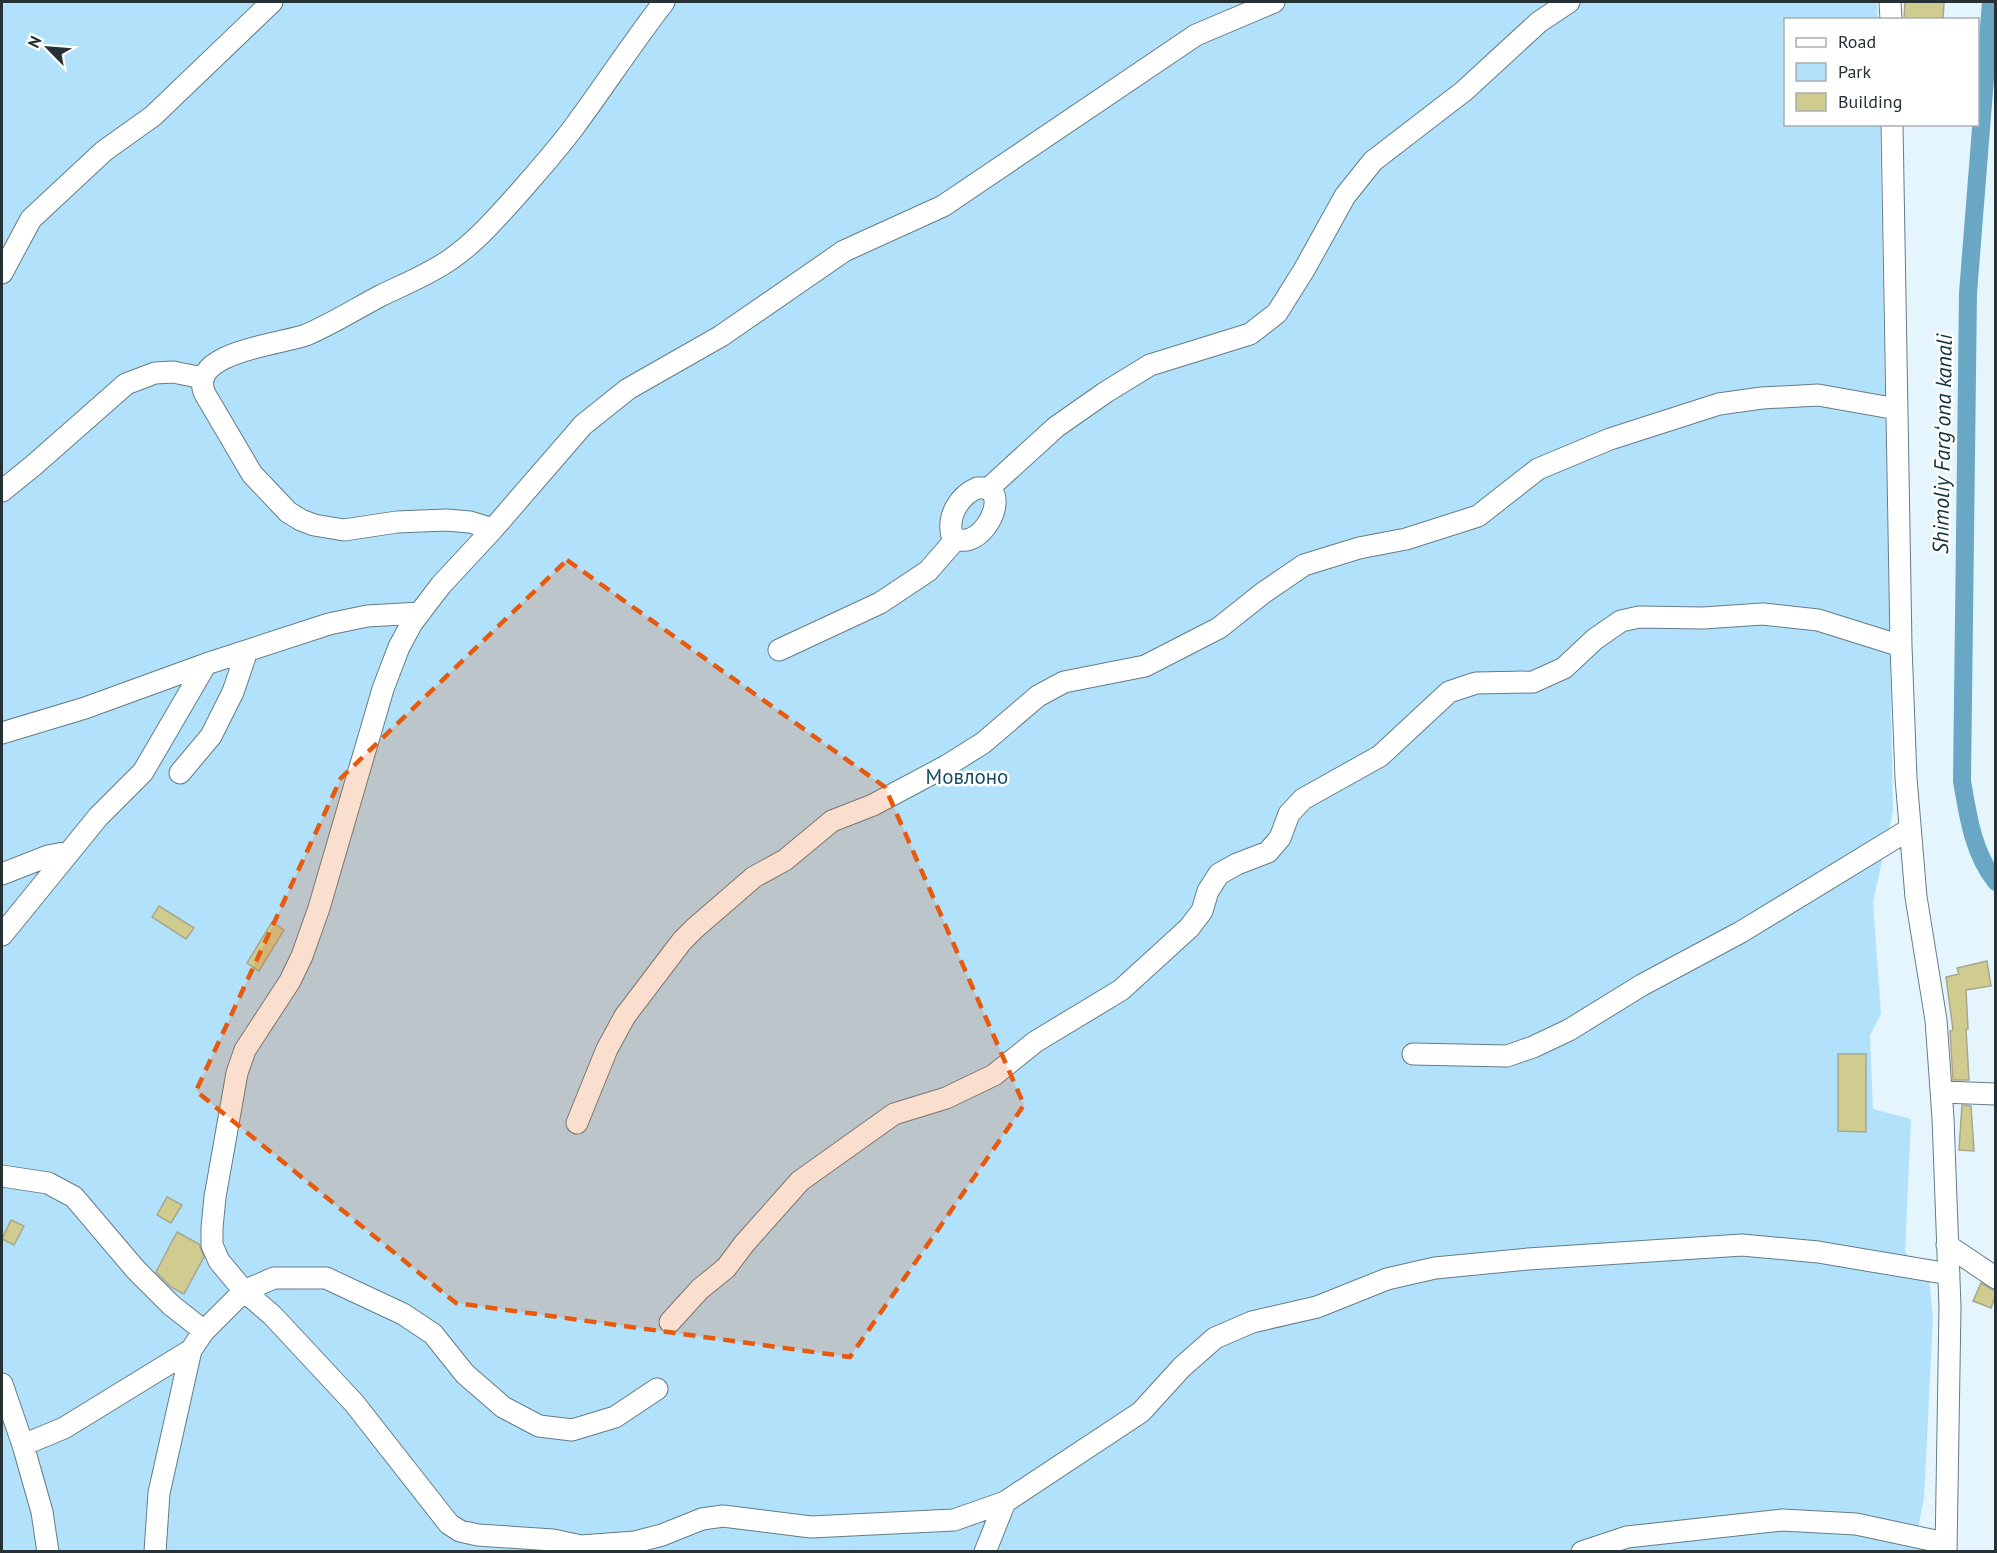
<svg xmlns="http://www.w3.org/2000/svg" width="1997" height="1553" font-family="'PT Sans',sans-serif">
  <style>
    .green { fill: #b2e2fb }
    .lines { fill: none; stroke-linecap: round; stroke-linejoin: round }
    .canal { stroke: #69a7c5; stroke-width: 18 }
    .building { fill: #d0cc90; stroke: #a8a78e; stroke-width: 1.5 }
    .minor-casing { stroke: #637c89; stroke-width: 23 }
    .minor { stroke: #fff; stroke-width: 21 }
    .marked { fill: #e8590c; fill-opacity: 0.2; stroke: #e8590c; stroke-width: 4.5; stroke-dasharray: 12 8; stroke-linejoin: round }
    .labels { text-anchor: middle; dominant-baseline: central; stroke-width: 5; stroke-linejoin: round; paint-order: stroke }
    .park-label { font-size: 21px; fill: #184b61; stroke: #fff }
    .water-label { font-size: 22px; font-style: italic; fill: #14323f; stroke: #fff }
  </style>
  <rect width="100%" height="100%" fill="#e4f5fd"/>
  <path class="green" d="M2,2H1877L1878,19L1786,20V124L1880,125L1893,811L1873,902L1881,1014L1870,1035L1873,1109L1911,1119L1905,1252L1929,1279L1933,1318L1924,1498L1918,1529L1923,1551L2,1552Z"/>
  <g class="lines">
    <path class="canal" d="M1991,2L1968,293L1962,781C1968,816 1973,853 1996,882"/>
  </g>
  <path class="building" d="M1905,2H1944L1943,20H1904Z
    M159,906L194,928L186,939L152,917Z
    M272,922L284,930L259,971L247,963Z
    M1987,961L1991,986L1966,990L1968,1029H1966L1969,1080H1953L1950,1031L1953,1030L1946,977L1959,974L1957,968Z
    M1838,1054H1866V1132L1838,1131Z
    M1962,1105L1971,1106L1974,1151L1959,1150Z
    M167,1197L182,1205L171,1223L157,1215Z
    M11,1220L24,1226L14,1245L2,1239Z
    M177,1232L199,1244L204,1257L184,1294L171,1287L156,1272Z
    M1981,1283L1995,1291V1297L1991,1308L1973,1301Z"/>
  <g class="lines">
    <defs>
      <path id="minor" d="M1274,2L1196,35L943,206L844,251L721,336L628,389L583,425L493,529L441,585L412,623L399,647L383,689L319,908L302,956L290,981L245,1050L237,1073L215,1197L212,1228V1245L219,1261L244,1291L272,1315L354,1403L449,1524L460,1531L478,1535L553,1540L581,1546L635,1542L662,1535L702,1519L723,1516L811,1527L954,1520L1005,1502L1141,1412L1182,1367L1215,1338L1252,1322L1317,1307L1387,1279L1435,1268L1528,1259L1742,1245L1818,1252L1949,1274
        M1890,2L1891,20
        M1892,124L1901,646L1906,778L1916,897L1936,1020L1943,1118L1950,1307L1946,1552
        M2,273L31,219L104,151L153,116L272,2
        M977,488H984L992,491C1005,510 974,554 952,536C947,516 959,496 977,488Z
        M988,489L1056,427L1106,392L1150,365L1250,334L1277,313L1304,270L1345,196L1373,161L1464,91L1539,22L1569,2
        M2,491L34,465L126,384L155,373L173,372L203,378
        M493,529L470,522L446,520L397,522L344,530L314,525L301,520L288,512L252,474L205,394C186,352 282,344 306,335C332,324 357,308 382,295C405,284 430,274 451,259C477,241 497,217 519,193C538,171 557,150 574,127C605,85 633,42 664,2
        M779,650L880,603L928,571L956,539
        M2,733L85,708L206,664L329,624L367,616L420,613
        M180,773L211,736L233,692L247,651
        M2,874L48,856L69,852
        M2,935L98,817L143,772L206,664
        M1413,1054L1507,1056L1533,1047L1569,1030L1642,985L1741,932L1910,829
        M1942,1092L1996,1094
        M577,1123L607,1049L625,1016L682,941L695,928L754,877L785,860L832,821L873,805L948,765L983,743L1038,696L1064,682L1145,666L1219,628L1263,593L1304,565L1359,548L1406,539L1478,516L1538,469L1610,439L1719,404L1762,398L1818,395L1897,409
        M2,1176L48,1183L74,1197L136,1270L171,1305L204,1331
        M1947,1245L1996,1278
        M670,1322L700,1289L726,1268L744,1244L800,1181L894,1114L946,1098L994,1075L1035,1042L1121,990L1189,928L1202,911L1208,891L1219,874L1237,864L1268,852L1280,838L1289,814L1303,799L1380,756L1449,692L1476,683L1533,682L1564,668L1595,639L1621,621L1639,617L1703,618L1763,614L1818,620L1901,646
        M2,1384L23,1445
        M48,1552L42,1512L23,1445L64,1428L191,1350L204,1331L244,1291L274,1278H326L403,1314L433,1334L465,1374L503,1407L539,1426L572,1430L615,1417L657,1389
        M155,1552L159,1493L191,1350
        M985,1552L1005,1502
        M1582,1552L1627,1537L1782,1520L1856,1524L1945,1543"/>
    </defs>
    <use href="#minor" class="minor-casing"/>
    <use href="#minor" class="minor"/>
  </g>
  <path class="marked" d="M567,560L885,787L1024,1105L850,1357L456,1303L196,1091L341,778Z"/>
  <g class="labels">
    <g class="park-label">
      <text x="967" y="776">Мовлоно</text>
    </g>
    <g class="water-label">
      <text transform="translate(1942 444) rotate(-89)">Shimoliy Fargʻona kanali</text>
    </g>
  </g>
  <rect width="1997" height="1553" fill="none" stroke="#263136" stroke-width="6"/>
  <rect x="1784" y="18" width="195" height="108" fill="#ffffff" stroke="#a8adaf" stroke-width="1.5"/>
  <rect x="1796" y="38" width="30" height="9" fill="#ffffff" stroke="#a8adaf" stroke-width="1.5"/>
  <text x="1838" y="48" font-size="18" fill="#263136">Road</text>
  <rect x="1796" y="63" width="30" height="18" fill="#b2e2fb" stroke="#a8adaf" stroke-width="1.5"/>
  <text x="1838" y="78" font-size="18" fill="#263136">Park</text>
  <rect x="1796" y="93" width="30" height="18" fill="#d0cc90" stroke="#a8adaf" stroke-width="1.5"/>
  <text x="1838" y="108" font-size="18" fill="#263136">Building</text>
  <g transform="translate(48 48) rotate(295)" stroke="#ffffff" stroke-width="4.5" paint-order="stroke">
  <path d="M0-4.5L10 22L0 15L-10 22Z" fill="#263136"/>
  <text y="-9" font-size="16" font-weight="bold" text-anchor="middle" fill="#263136">N</text>
  </g>
</svg>
